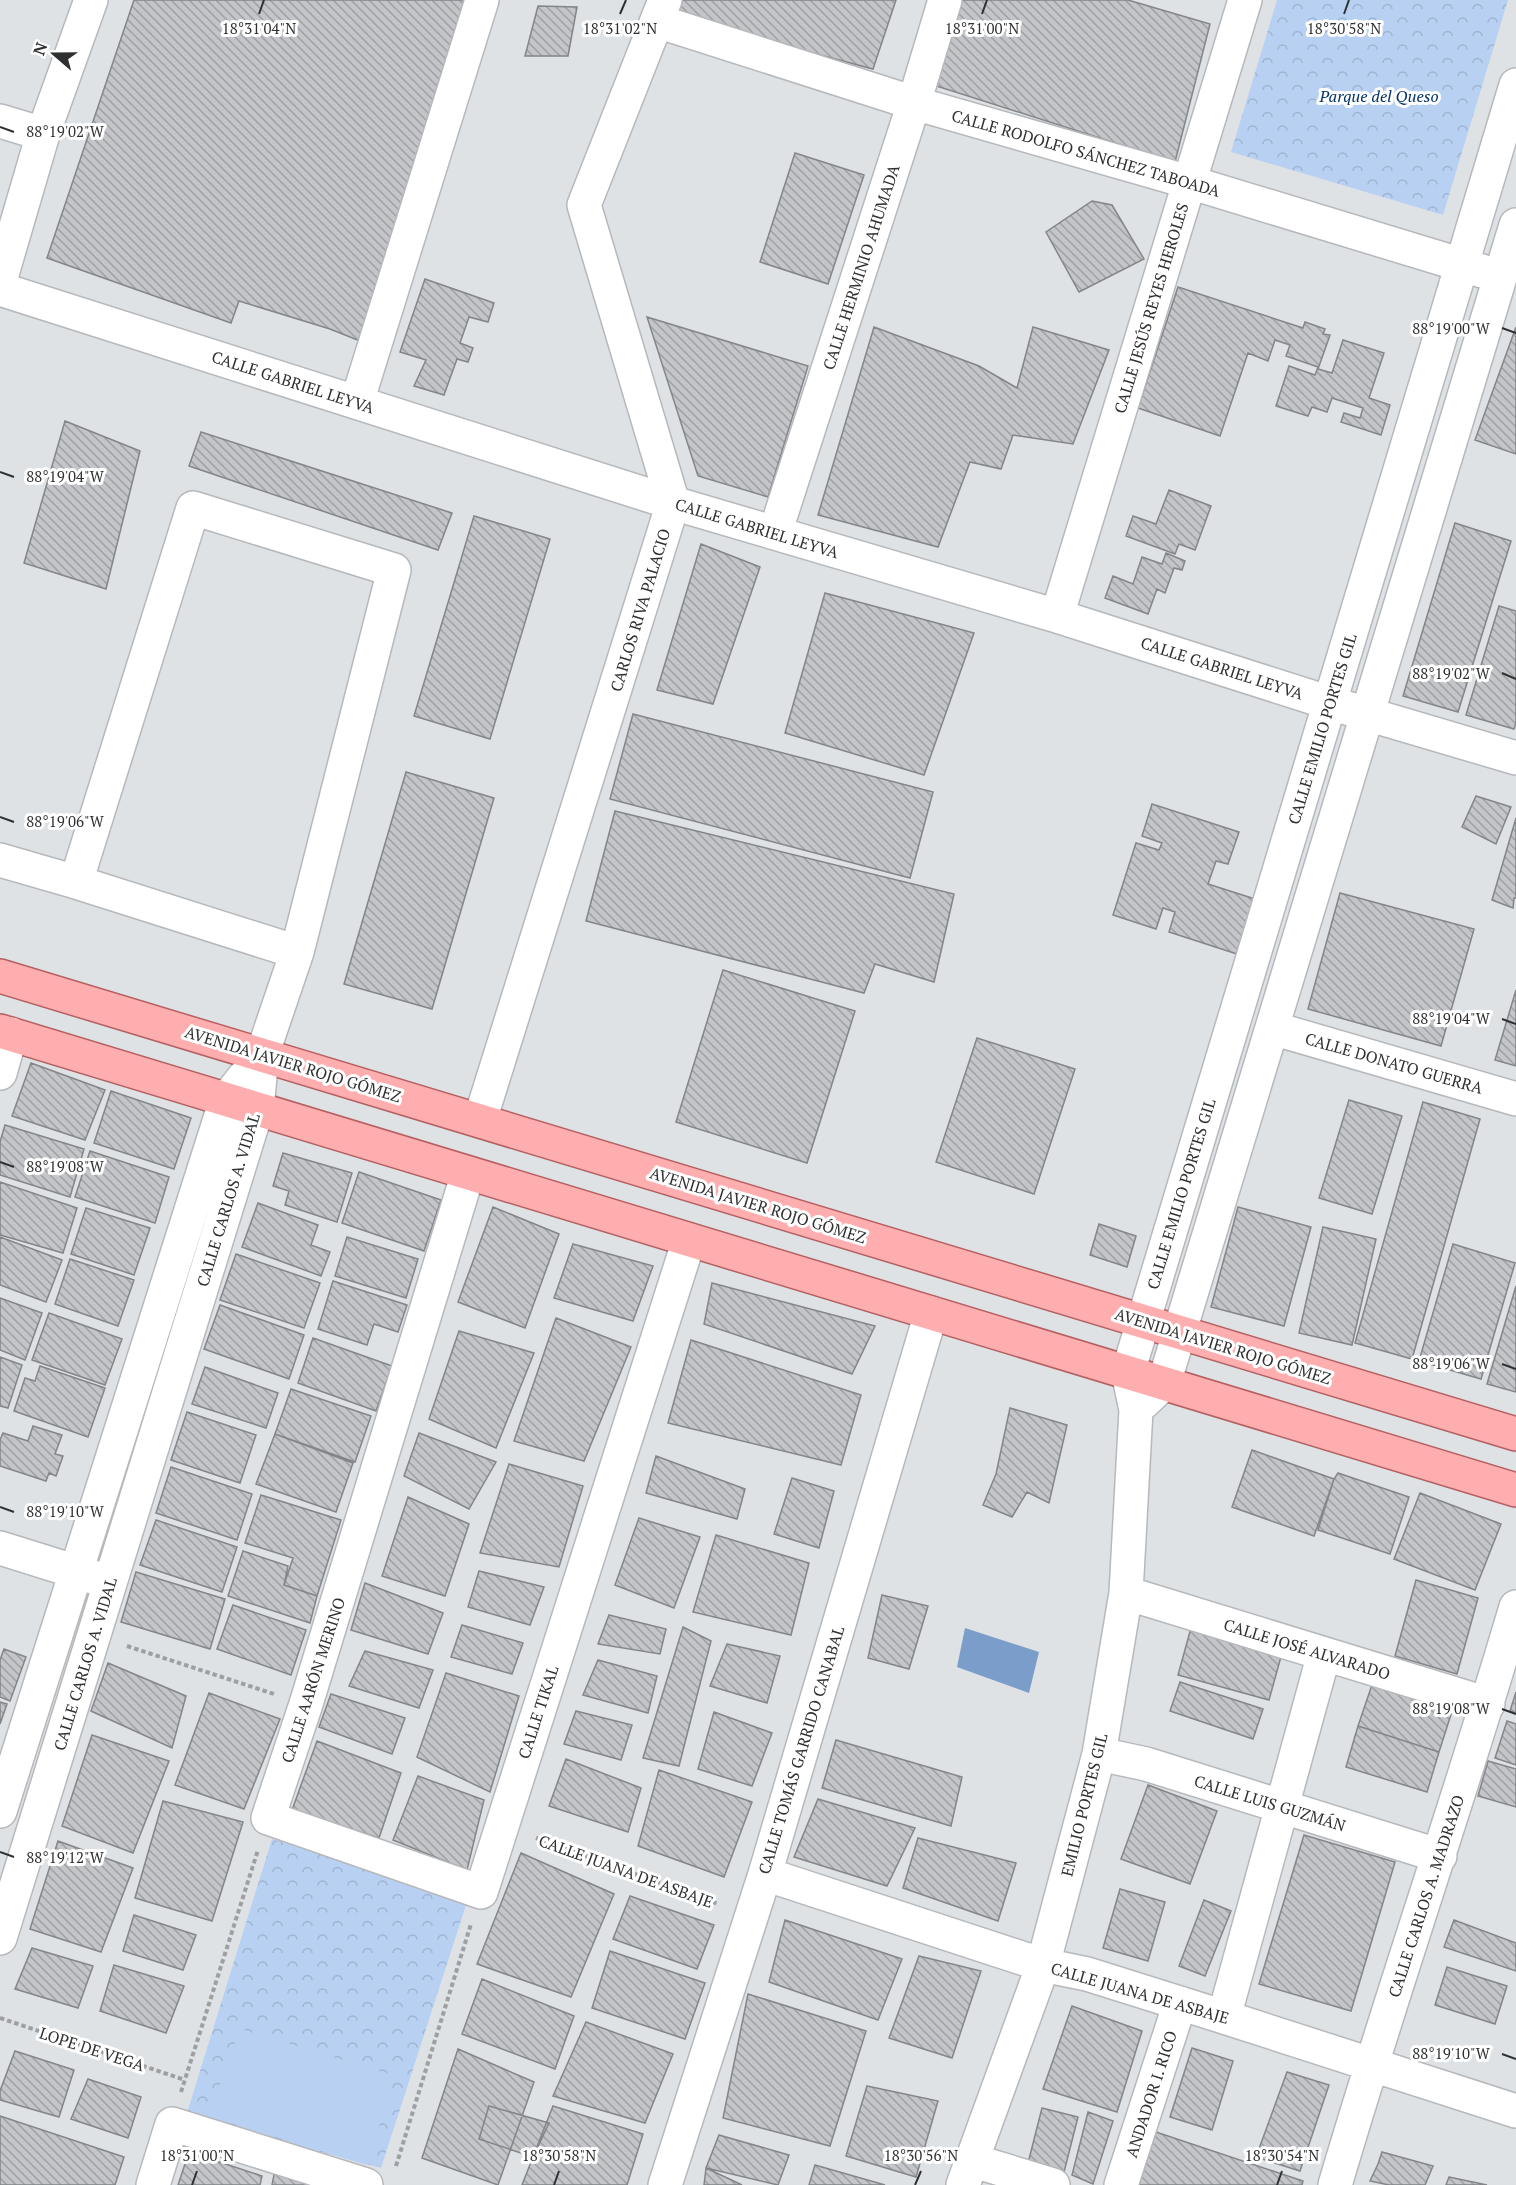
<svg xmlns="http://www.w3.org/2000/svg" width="1516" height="2185" font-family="'PT Serif',serif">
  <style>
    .park { fill: url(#park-crowns) }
    .garden { fill: #b8d1f3 }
    .water { fill: #7b9dc9 }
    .building { fill: url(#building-back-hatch); stroke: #838588; stroke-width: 1.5 }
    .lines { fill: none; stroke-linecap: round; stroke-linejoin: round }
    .minor-casing { stroke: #b6b8bb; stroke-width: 36 }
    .major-casing { stroke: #b55f60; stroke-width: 36 }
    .path { stroke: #9d9fa1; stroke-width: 4; stroke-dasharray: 4.5 3; stroke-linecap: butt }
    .minor { stroke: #fff; stroke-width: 33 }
    .major { stroke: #feaeaf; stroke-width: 33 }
    .ticks { fill: none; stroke: #2f3031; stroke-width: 2 }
    .labels { text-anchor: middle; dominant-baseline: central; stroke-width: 6; stroke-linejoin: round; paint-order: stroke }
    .park-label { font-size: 16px; font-style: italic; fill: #023267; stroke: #fff }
    .street-label { font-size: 16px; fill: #2f3031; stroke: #fff }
    .ticks-label { font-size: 15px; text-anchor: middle; fill: #2f3031; stroke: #fff; stroke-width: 6; stroke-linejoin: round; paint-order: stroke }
  </style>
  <defs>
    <pattern id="park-crowns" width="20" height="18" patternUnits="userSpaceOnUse" patternTransform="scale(1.5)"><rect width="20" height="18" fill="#b8d1f3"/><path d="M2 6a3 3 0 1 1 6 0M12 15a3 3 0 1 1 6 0" fill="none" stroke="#9eb4d1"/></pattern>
    <pattern id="building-back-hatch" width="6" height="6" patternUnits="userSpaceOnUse" patternTransform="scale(1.5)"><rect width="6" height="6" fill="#c3c5c8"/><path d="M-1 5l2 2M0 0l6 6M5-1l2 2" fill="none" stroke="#9fa0a3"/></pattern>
  </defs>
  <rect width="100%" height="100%" fill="#dfe2e5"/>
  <path class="park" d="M1277,0H1508L1443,215L1231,152Z
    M272,1839L468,1899L381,2168L186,2116Z"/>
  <path class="garden" d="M240,2029L396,2076L366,2165L209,2116Z"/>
  <path class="water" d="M965,1628L1039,1652L1029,1693L957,1667Z"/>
  <path class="building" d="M134,0H474L365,343L330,329L239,301L231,323L47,258Z
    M674,0H896L873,69L669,15Z
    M954,0H1128L1210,24L1175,162L924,82Z
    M538,6L577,7L568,56H525Z
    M795,153L864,175L828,284L760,262Z
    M1092,201L1112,205L1144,259L1079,292L1046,232Z
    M425,279L494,303L488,322L469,317L460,343L473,348L468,362L457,359L444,395L414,386L426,360L400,352Z
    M1178,287L1303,328L1305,322L1325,329L1323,334L1330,335L1318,369L1332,373L1343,340L1384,353L1369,398L1390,405L1381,435L1341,422L1344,413L1360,418L1363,408L1332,398L1327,412L1312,407L1308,416L1276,406L1289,366L1315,375L1318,367L1286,356L1290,345L1275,340L1268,361L1248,353L1220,436L1138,408Z
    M647,317L808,366L768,497L698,476Z
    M874,327L979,366L1017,388L1033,327L1109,350L1073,444L1013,435L1001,469L970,462L938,547L818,515Z
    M1516,327V454L1475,440Z
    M65,421L140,451L106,589L24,563Z
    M201,432L452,513L438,550L189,466Z
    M1169,490L1211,506L1195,550L1179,544L1175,554L1126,536L1133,516L1156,524Z
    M474,516L550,539L490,739L414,716Z
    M1455,523L1511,541L1458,712L1403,696Z
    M701,544L760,567L713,704L657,690Z
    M1166,553L1185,561L1182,570L1174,568L1165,593L1157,589L1148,614L1105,598L1113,576L1133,584L1142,557L1162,564Z
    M825,593L974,633L924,775L785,733Z
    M1499,606L1516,611V723L1514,729L1466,715Z
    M633,714L933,792L910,878L610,799Z
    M406,772L494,798L432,1009L344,984Z
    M1476,796L1511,807L1496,844L1462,827Z
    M1152,804L1239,832L1228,864L1216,861L1208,884L1255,899L1237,954L1169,932L1175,912L1163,908L1156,929L1113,915L1136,843L1159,850L1162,843L1142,836Z
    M615,811L954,894L934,982L875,964L864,993L586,921Z
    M1516,818V898H1514L1513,908L1492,900Z
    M1340,893L1474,929L1441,1046L1308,1009Z
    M723,970L855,1011L807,1163L676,1122Z
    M1516,990V1066L1495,1060Z
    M977,1038L1075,1069L1034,1194L936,1162Z
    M31,1063L105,1090L85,1140L12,1116Z
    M111,1091L191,1118L174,1169L94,1143Z
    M1349,1100L1402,1116L1372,1214L1319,1198Z
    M1423,1102L1480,1119L1412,1359L1355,1343Z
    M5,1125L84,1149L70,1197L0,1175V1142Z
    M90,1151L169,1177L155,1223L75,1197Z
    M283,1153L352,1173L337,1222L285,1205L289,1191L273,1186Z
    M359,1172L441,1200L424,1251L342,1223Z
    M0,1182L77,1208L63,1253L0,1235Z
    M258,1203L318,1225L311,1245L330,1252L321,1276L242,1247Z
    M493,1207L559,1234L525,1328L458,1302Z
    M1238,1207L1311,1227L1284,1326L1211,1307Z
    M86,1208L150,1228L134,1275L71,1254Z
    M1099,1224L1136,1236L1127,1267L1090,1255Z
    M1323,1227L1376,1239L1352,1345L1299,1333Z
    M0,1237L62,1260L46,1302L0,1285Z
    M347,1237L418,1259L406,1298L335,1276Z
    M573,1244L653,1266L633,1321L554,1298Z
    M1453,1244L1515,1263L1481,1379L1419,1361Z
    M236,1254L320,1283L304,1328L220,1300Z
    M70,1259L134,1280L118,1326L55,1304Z
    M333,1281L407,1305L398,1332L374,1324L367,1345L318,1329Z
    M712,1283L875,1326L852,1374L704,1324Z
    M1516,1286V1392L1487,1384Z
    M0,1298L42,1313L25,1360L0,1350Z
    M220,1305L304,1335L289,1379L204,1349Z
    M49,1313L122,1339L105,1385L32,1360Z
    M556,1318L631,1347L584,1461L514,1441Z
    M459,1331L534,1353L496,1448L429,1419Z
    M313,1338L392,1366L376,1411L298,1383Z
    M691,1340L861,1395L841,1465L668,1423Z
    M0,1357L22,1365L8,1408L0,1406Z
    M40,1366L105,1388L88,1437L14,1411L25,1378L35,1381Z
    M205,1367L278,1393L266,1428L192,1404Z
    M291,1389L371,1416L355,1462L275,1434Z
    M1010,1408L1067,1425L1049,1503L1027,1492L1012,1517L983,1505L996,1474Z
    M187,1412L256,1435L240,1483L171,1460Z
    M33,1426L62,1435L55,1454L63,1456L56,1476L49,1473L46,1481L0,1466V1440L3,1433L28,1441Z
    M419,1433L496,1462L469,1509L404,1476Z
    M275,1434L353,1463L336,1512L256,1484Z
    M1252,1450L1334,1479L1314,1536L1232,1507Z
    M656,1456L745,1489L737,1519L646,1493Z
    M509,1464L583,1486L559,1567L480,1553Z
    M171,1467L252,1494L237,1540L156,1513Z
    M1338,1473L1409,1497L1390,1554L1318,1530L1334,1479Z
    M792,1478L834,1491L819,1548L774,1534Z
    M1420,1493L1501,1524L1475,1590L1394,1559Z
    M261,1495L341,1520L317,1596L284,1585L293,1558L245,1543Z
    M408,1497L469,1524L445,1596L382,1576Z
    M639,1518L700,1537L674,1608L615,1585Z
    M156,1520L237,1547L222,1592L140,1565Z
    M716,1535L809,1563L791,1635L693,1612Z
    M243,1551L288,1566L284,1585L317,1596L310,1623L228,1596Z
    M479,1571L544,1587L530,1625L468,1607Z
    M136,1572L225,1599L210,1649L121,1622Z
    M1416,1580L1478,1598L1457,1674L1395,1656Z
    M365,1583L443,1613L428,1654L351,1630Z
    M882,1595L928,1606L909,1669L868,1658Z
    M233,1605L306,1630L291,1675L217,1649Z
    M609,1615L666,1629L660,1654L598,1644Z
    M462,1625L523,1643L512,1674L451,1657Z
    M683,1627L711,1641L679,1766L643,1758Z
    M1191,1628L1282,1653L1269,1700L1178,1675Z
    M727,1644L780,1656L767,1703L710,1686Z
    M4,1649L26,1657L10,1701L0,1697V1660Z
    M365,1651L433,1670L419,1708L349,1686Z
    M598,1660L657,1676L648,1713L583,1695Z
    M108,1663L186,1696L172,1748L91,1711Z
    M446,1673L519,1696L490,1792L417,1757Z
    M1180,1682L1263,1709L1253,1739L1170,1711Z
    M1373,1682L1454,1705L1439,1752L1358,1726Z
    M1516,1692V1713L1510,1711Z
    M209,1693L280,1719L244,1809L175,1785Z
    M331,1694L405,1718L392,1754L319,1727Z
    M0,1702L7,1704L0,1724Z
    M576,1711L632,1725L621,1760L564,1744Z
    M714,1712L772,1733L752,1786L698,1769Z
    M1507,1721L1516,1724V1765L1495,1758Z
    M1358,1726L1439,1752L1427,1792L1346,1767Z
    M92,1735L169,1761L133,1853L62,1826Z
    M836,1740L962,1777L951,1826L822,1788Z
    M317,1741L401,1773L379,1838L292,1810Z
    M566,1759L641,1788L628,1832L549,1806Z
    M1488,1761L1516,1769V1807L1478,1796Z
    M659,1770L752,1802L724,1877L638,1846Z
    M418,1776L484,1800L467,1870L393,1840Z
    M1148,1785L1217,1811L1190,1884L1121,1859Z
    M818,1799L915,1828L887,1886L794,1857Z
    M163,1801L243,1822L212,1921L135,1898Z
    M1304,1835L1395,1862L1351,2011L1259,1984Z
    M918,1838L1016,1863L998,1921L903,1888Z
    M58,1841L133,1868L101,1952L30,1929Z
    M521,1853L614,1894L571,1997L477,1964Z
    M1120,1889L1165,1902L1148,1961L1103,1948Z
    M630,1896L714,1925L697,1969L613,1939Z
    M1204,1900L1231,1911L1205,1976L1179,1966Z
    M134,1915L196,1935L183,1970L123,1951Z
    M785,1920L902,1959L878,2020L769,1982Z
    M1454,1920L1516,1943V1971L1444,1947Z
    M32,1948L93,1966L78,2008L15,1989Z
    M610,1951L705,1983L685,2039L592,2008Z
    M919,1956L981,1971L952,2058L889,2038Z
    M114,1965L184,1986L166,2033L100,2011Z
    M1447,1967L1507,1986L1495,2024L1435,2005Z
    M482,1979L574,2016L555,2069L462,2034Z
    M748,1994L866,2031L830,2146L723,2118Z
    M1072,2006L1142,2031L1117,2112L1043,2089Z
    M586,2022L673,2054L645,2123L553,2096Z
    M1192,2048L1233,2061L1212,2130L1170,2117Z
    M458,2049L534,2082L498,2185L422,2158Z
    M15,2051L74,2070L59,2117L0,2100V2091Z
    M1287,2072L1329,2085L1300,2171L1256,2157Z
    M88,2079L141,2097L128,2138L71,2119Z
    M867,2086L938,2101L916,2177L846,2156Z
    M489,2106L549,2123L533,2157L479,2139Z
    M553,2106L643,2134L627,2185H522Z
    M1042,2108L1078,2117L1062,2180L1026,2171Z
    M1088,2112L1113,2121L1093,2184L1072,2175Z
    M0,2116L124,2157L115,2185H0Z
    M1141,2127L1303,2181L1302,2185H1123Z
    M719,2135L789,2155L778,2185L706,2168Z
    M189,2152L262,2176L260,2185H178Z
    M1382,2152L1433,2166L1425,2185H1389L1370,2181L1378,2164Z
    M815,2165L885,2185H809Z
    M706,2168L742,2185H704Z
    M275,2170L326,2185H272Z
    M1449,2177L1487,2185H1446Z"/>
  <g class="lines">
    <defs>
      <path id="minor" d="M657,21L914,103L1189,182L1482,271
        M0,121L43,134
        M0,281L43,134L91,0
        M0,289L673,503L1057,616L1330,703L1516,758
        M357,402L482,0
        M775,533L914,103L945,0
        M1057,616L1245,0
        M0,860L76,882L297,952
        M1272,1028L1516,1099
        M0,1073L11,1034
        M480,1120L673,503L584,205L665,0
        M468,1173L306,1704L268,1818L481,1892L689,1240
        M1144,1402L1164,1383L1516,225
        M0,1548L96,1578
        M1126,1593L1488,1704
        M1099,1754L1146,1764L1440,1856
        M0,1811L226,1100L244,1077
        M765,1874L1043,1965L1087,1974L1224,2017L1516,2111
        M0,1938L257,1109L262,1055L297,952L394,570L193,508L76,882
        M1224,2017L1324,1654
        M971,2160L1053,2185
        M153,2185L172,2124L366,2185
        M665,2185L765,1874L931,1313
        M963,2185L1043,1965L1099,1754L1126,1593L1136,1410L1128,1372L1516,85
        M1121,2185L1180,2003
        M1335,2185C1392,1991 1459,1801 1516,1607"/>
      <path id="major" d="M0,976L1516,1434
        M0,1031L1516,1490"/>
    </defs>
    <use href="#minor" class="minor-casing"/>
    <use href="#major" class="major-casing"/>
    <path class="path" d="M127,1646L274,1694
      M536,1838L718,1904
      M0,2018L185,2080
      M181,2092L258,1850
      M396,2166L471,1924"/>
    <use href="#minor" class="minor"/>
    <use href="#major" class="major"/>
  </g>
  <path class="ticks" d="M259,14L264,0M620,14L626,0M982,14L987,0M1344,14L1349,0M0,127L14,132M1502,328L1516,333M0,472L14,477M1502,673L1516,679M0,817L14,822M1502,1019L1516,1024M0,1162L14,1167M1502,1364L1516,1369M0,1507L14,1512M1502,1709L1516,1714M0,1852L14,1857M1502,2054L1516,2059M192,2185L197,2171M554,2185L559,2171M915,2185L921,2171M1277,2185L1282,2171"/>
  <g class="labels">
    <g class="park-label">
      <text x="1379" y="96">Parque del Queso</text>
    </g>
    <g class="street-label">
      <text transform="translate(1086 153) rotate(16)">CALLE RODOLFO SÁNCHEZ TABOADA</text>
      <text transform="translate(861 267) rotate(-72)">CALLE HERMINIO AHUMADA</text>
      <text transform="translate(1151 308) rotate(-73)">CALLE JESÚS REYES HEROLES</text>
      <text transform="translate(293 382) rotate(18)">CALLE GABRIEL LEYVA</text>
      <text transform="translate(757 528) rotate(17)">CALLE GABRIEL LEYVA</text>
      <text transform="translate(640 610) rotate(-73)">CARLOS RIVA PALACIO</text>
      <text transform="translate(1222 668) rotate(18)">CALLE GABRIEL LEYVA</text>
      <text transform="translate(1322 729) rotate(-73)">CALLE EMILIO PORTES GIL</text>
      <text transform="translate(1394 1063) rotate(16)">CALLE DONATO GUERRA</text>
      <text transform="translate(293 1064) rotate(17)">AVENIDA JAVIER ROJO GÓMEZ</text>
      <text transform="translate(1181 1194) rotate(-73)">CALLE EMILIO PORTES GIL</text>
      <text transform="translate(228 1200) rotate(-73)">CALLE CARLOS A. VIDAL</text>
      <text transform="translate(758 1205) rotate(17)">AVENIDA JAVIER ROJO GÓMEZ</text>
      <text transform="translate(1223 1346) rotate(17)">AVENIDA JAVIER ROJO GÓMEZ</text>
      <text transform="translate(1307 1649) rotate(17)">CALLE JOSÉ ALVARADO</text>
      <text transform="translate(85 1664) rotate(-73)">CALLE CARLOS A. VIDAL</text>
      <text transform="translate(313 1680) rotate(-72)">CALLE AARÓN MERINO</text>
      <text transform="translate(538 1712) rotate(-72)">CALLE TIKAL</text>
      <text transform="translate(801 1750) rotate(-73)">CALLE TOMÁS GARRIDO CANABAL</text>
      <text transform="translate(1270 1803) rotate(17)">CALLE LUIS GUZMÁN</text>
      <text transform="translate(1084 1805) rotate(-76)">EMILIO PORTES GIL</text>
      <text transform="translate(626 1871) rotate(20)">CALLE JUANA DE ASBAJE</text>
      <text transform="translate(1426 1896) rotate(-72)">CALLE CARLOS A. MADRAZO</text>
      <text transform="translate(1140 1993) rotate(16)">CALLE JUANA DE ASBAJE</text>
      <text transform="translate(92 2049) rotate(18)">LOPE DE VEGA</text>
      <text transform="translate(1151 2094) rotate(-72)">ANDADOR I. RICO</text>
    </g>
  </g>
  <g class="ticks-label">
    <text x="259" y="34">18°31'04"N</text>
    <text x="620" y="34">18°31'02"N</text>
    <text x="982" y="34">18°31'00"N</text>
    <text x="1344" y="34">18°30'58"N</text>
    <text x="65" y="137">88°19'02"W</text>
    <text x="1451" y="334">88°19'00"W</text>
    <text x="65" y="482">88°19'04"W</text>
    <text x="1451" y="679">88°19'02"W</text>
    <text x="65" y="827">88°19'06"W</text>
    <text x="1451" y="1024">88°19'04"W</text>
    <text x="65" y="1172">88°19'08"W</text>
    <text x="1451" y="1369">88°19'06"W</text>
    <text x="65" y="1517">88°19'10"W</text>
    <text x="1451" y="1714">88°19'08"W</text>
    <text x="65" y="1863">88°19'12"W</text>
    <text x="1451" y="2059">88°19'10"W</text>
    <text x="197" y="2161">18°31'00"N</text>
    <text x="559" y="2161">18°30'58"N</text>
    <text x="921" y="2161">18°30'56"N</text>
    <text x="1282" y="2161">18°30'54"N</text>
  </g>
  <g transform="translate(54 54) rotate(290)" stroke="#ffffff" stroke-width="4.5" paint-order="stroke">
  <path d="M0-4.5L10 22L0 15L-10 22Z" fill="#2f3031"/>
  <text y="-9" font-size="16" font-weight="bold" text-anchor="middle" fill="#2f3031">N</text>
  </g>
</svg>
